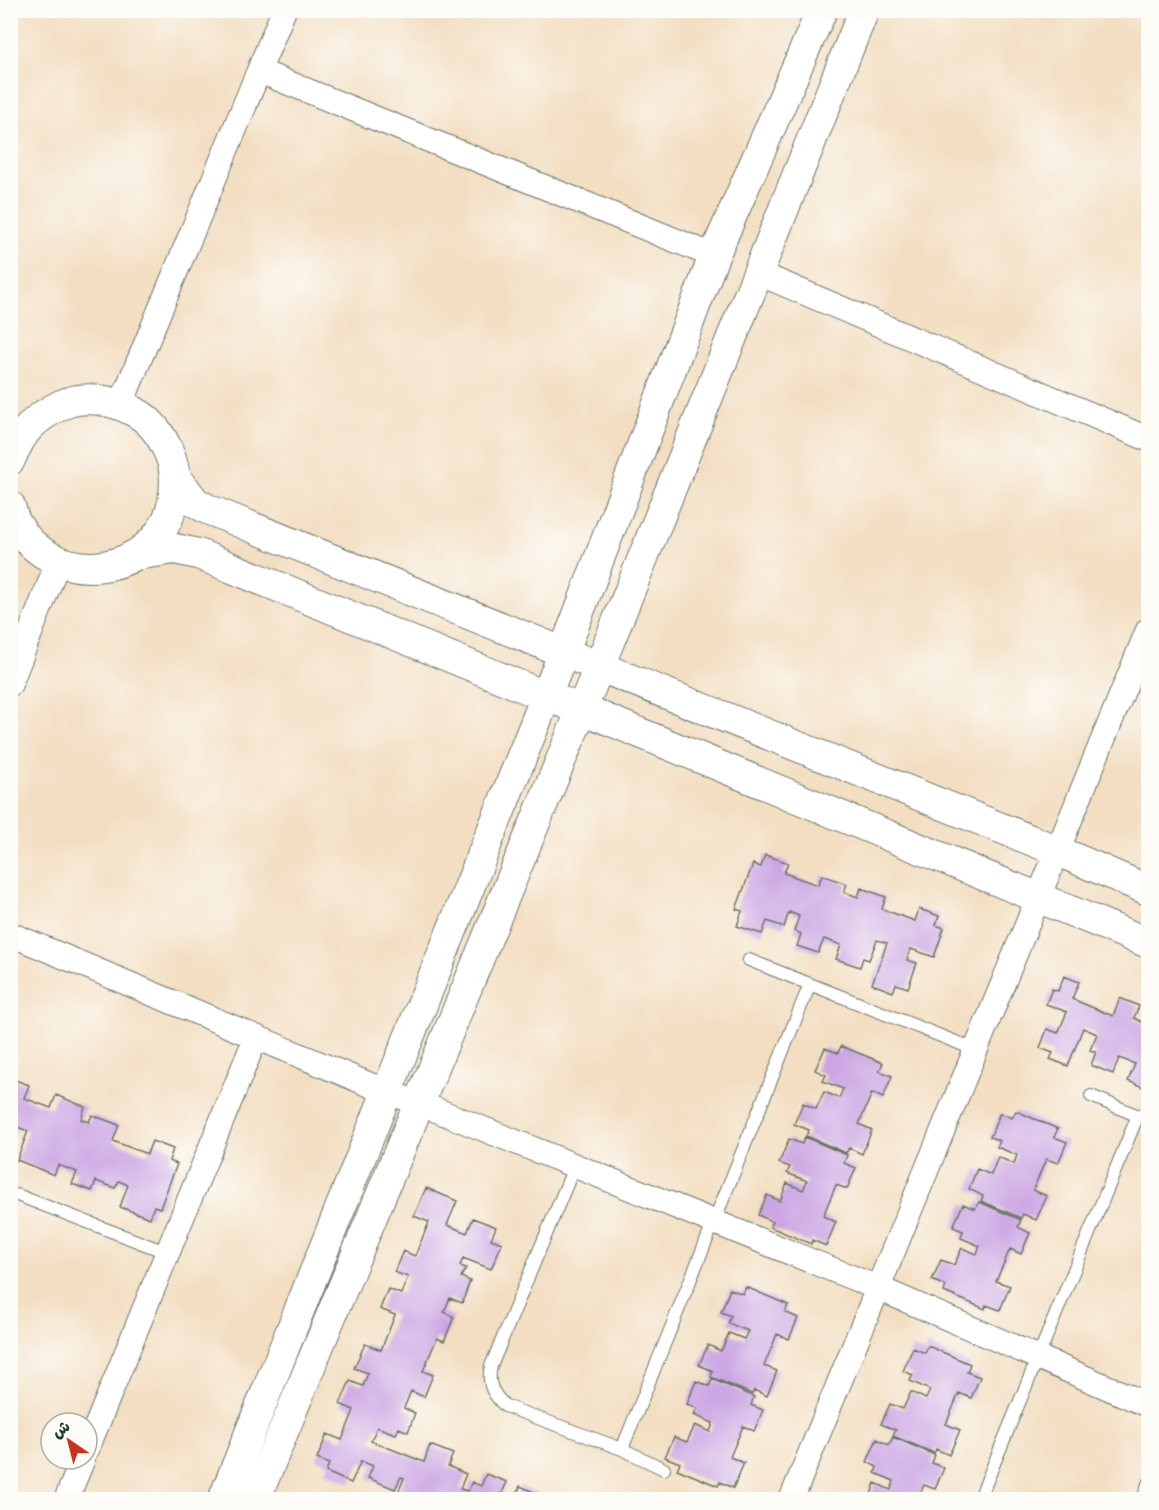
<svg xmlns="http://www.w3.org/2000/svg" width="1159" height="1510" font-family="Pangolin,'Playpen Sans Arabic',sans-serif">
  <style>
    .building { fill: #cba5e4 }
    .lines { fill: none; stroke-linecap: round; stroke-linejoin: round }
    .service-casing { stroke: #697566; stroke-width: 14 }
    .minor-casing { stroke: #697566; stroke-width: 26 }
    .tertiary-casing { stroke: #697566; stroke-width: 32 }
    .service { stroke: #fff; stroke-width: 12 }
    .minor { stroke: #fff; stroke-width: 24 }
    .tertiary { stroke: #fff; stroke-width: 30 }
  </style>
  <rect width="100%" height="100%" fill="#fdfcf7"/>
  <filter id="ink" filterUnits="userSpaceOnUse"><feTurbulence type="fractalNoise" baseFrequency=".0167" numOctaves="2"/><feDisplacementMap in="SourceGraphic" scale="12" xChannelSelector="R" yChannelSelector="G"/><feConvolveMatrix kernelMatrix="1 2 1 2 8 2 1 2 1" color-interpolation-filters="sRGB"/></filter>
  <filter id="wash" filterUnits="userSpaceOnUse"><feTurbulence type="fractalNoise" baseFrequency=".008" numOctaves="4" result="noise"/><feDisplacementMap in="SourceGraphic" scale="24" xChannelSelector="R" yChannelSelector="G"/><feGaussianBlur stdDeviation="1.35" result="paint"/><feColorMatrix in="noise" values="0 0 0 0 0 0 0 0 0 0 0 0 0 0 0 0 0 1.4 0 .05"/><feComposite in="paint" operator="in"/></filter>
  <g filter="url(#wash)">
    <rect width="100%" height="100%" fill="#f3dec2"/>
    <g id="blocks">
      <path class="building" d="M765,855L788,863L784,873L818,885L822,875L847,884L844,892L858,897L861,888L886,897L882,909L915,921L919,909L939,916L936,925L944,928L934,957L911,949L907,960L917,963L908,988L896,984L893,992L872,984L887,943L877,940L869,960L863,958L860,967L836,959L841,945L824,939L818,953L797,946L801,934L794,931L799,916L789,912L784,927L767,921L762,934L737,926L742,911L736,909L753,864L761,867Z
        M1064,976L1079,982L1072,999L1113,1016L1120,998L1139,1006L1134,1018L1148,1025V1089L1128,1081L1135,1064L1119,1058L1113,1074L1091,1065L1096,1052L1090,1050L1097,1034L1083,1028L1068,1066L1050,1059L1053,1053L1040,1048L1047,1029L1058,1033L1067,1012L1046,1004L1052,989L1058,991Z
        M841,1046L883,1063L879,1071L892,1076L883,1098L872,1093L859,1124L872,1130L862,1154L849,1148L846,1153L806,1136L809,1130L794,1124L803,1103L816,1109L824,1092L839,1098L843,1089L823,1081L826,1075L815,1070L825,1048L838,1053Z
        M10,1078L29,1085L24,1098L51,1108L56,1095L85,1107L81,1119L89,1122L92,1115L119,1125L113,1141L147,1154L152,1141L173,1149L169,1161L177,1164L160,1208L154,1206L150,1218L120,1207L128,1185L119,1181L115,1188L96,1181L92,1191L72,1184L77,1172L58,1165L54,1175L17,1160L28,1131L17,1127L10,1142Z
        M1016,1111L1058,1129L1054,1137L1067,1142L1058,1163L1046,1159L1033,1190L1047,1196L1036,1220L1023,1214L1021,1218L981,1201L983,1196L969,1189L977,1169L991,1175L998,1157L1014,1164L1017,1155L997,1147L1000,1141L990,1137L1000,1113L1012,1118Z
        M805,1137L847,1155L844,1163L856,1168L847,1189L836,1185L823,1216L836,1222L826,1246L812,1240L811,1244L770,1227L773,1222L758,1215L767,1195L780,1201L787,1183L803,1190L807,1181L787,1173L790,1167L779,1163L789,1139L802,1144Z
        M426,1188L457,1201L447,1225L467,1233L473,1218L496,1227L491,1239L502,1243L491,1269L463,1258L460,1266L466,1268L461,1277L470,1281L462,1303L450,1298L444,1312L454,1317L444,1341L437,1338L423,1371L433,1375L424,1397L411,1391L404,1408L415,1413L408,1432L399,1428L396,1434L377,1427L371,1441L424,1462L430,1445L453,1454L448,1466L466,1474L460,1489L468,1491L472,1482L481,1486L486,1474L507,1482L502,1493L516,1498L520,1486L546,1497L545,1500H399L396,1498L404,1478L401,1477L395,1489L368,1478L373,1466L361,1461L351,1483L326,1472L329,1464L317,1459L327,1434L342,1440L354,1410L340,1404L350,1381L363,1386L368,1373L354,1368L365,1344L381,1350L395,1315L380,1309L388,1289L401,1294L408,1277L394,1272L403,1251L415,1256L429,1222L414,1216Z
        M979,1202L1021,1220L1018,1227L1030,1233L1021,1254L1010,1249L996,1281L1010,1286L1000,1310L986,1305L985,1309L944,1292L946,1286L932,1280L941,1260L954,1265L962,1248L977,1254L980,1246L961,1238L963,1231L953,1227L963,1204L975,1209Z
        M746,1287L788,1305L785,1312L798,1318L789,1339L777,1334L764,1366L777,1371L767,1396L754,1390L752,1394L711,1377L713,1371L699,1365L708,1345L721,1351L729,1333L744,1339L748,1331L728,1323L731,1316L721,1312L730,1289L743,1294Z
        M928,1346L970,1364L967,1372L980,1377L971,1398L959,1393L946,1424L960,1430L949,1455L936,1449L934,1453L893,1436L896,1430L881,1424L890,1404L903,1409L911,1392L926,1399L930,1390L910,1381L913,1375L903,1371L913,1348L925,1353Z
        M712,1379L754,1397L751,1405L763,1410L754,1431L743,1426L730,1457L744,1463L733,1488L720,1482L718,1486L677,1469L680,1463L665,1457L674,1437L687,1442L695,1425L710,1432L713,1423L694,1415L697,1408L687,1404L696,1381L709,1386Z
        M893,1437L935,1455L932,1463L944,1468L935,1489L924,1485L917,1500H869L875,1483L891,1490L894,1481L875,1473L877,1467L867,1462L877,1439L889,1445Z"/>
    </g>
  </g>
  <g filter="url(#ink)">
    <use href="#blocks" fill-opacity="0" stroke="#697566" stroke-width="1.5"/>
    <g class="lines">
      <defs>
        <path id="service" d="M749,960L976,1050
          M1091,1096L1148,1120
          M575,1165L491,1366C487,1384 492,1393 505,1406L622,1449L664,1469
          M10,1195H17L168,1253
          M622,1449L810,984
          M979,1500L1138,1115
          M1143,1500L1148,1484"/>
        <path id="minor" d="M259,71L714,256
          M758,273L1148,439
          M121,404L284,10
          M10,684L58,562
          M10,934L387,1092L419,1103L878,1288L1148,1405
          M87,1449L256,1037
          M66,1500L83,1459
          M791,1500L1148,630"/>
        <path id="tertiary" d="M10,460C22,431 33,419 61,405C84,394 114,400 135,412C152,421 162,436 169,453C176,468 176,485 173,502C157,577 53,591 16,523C13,518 12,512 10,506
          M175,476L195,502L207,509L1058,851L1148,890
          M136,555L175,549L198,554L545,696L582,709L1148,943
          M223,1500L563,654L714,256L822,10
          M255,1500L582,709L864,10"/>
      </defs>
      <use href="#service" class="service-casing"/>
      <use href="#minor" class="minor-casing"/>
      <use href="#tertiary" class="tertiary-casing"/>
      <use href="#service" class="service"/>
      <use href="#minor" class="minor"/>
      <use href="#tertiary" class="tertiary"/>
    </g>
  </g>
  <rect width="1159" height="1510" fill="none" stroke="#fdfcf7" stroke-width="36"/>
  <g transform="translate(69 1441) rotate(325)"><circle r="28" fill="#fdfcf7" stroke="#a4b0a9" stroke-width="1.5"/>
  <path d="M0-4.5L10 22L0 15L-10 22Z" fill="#c8321e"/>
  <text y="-9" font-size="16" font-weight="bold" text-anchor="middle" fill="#1f3d34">ش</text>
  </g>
</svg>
